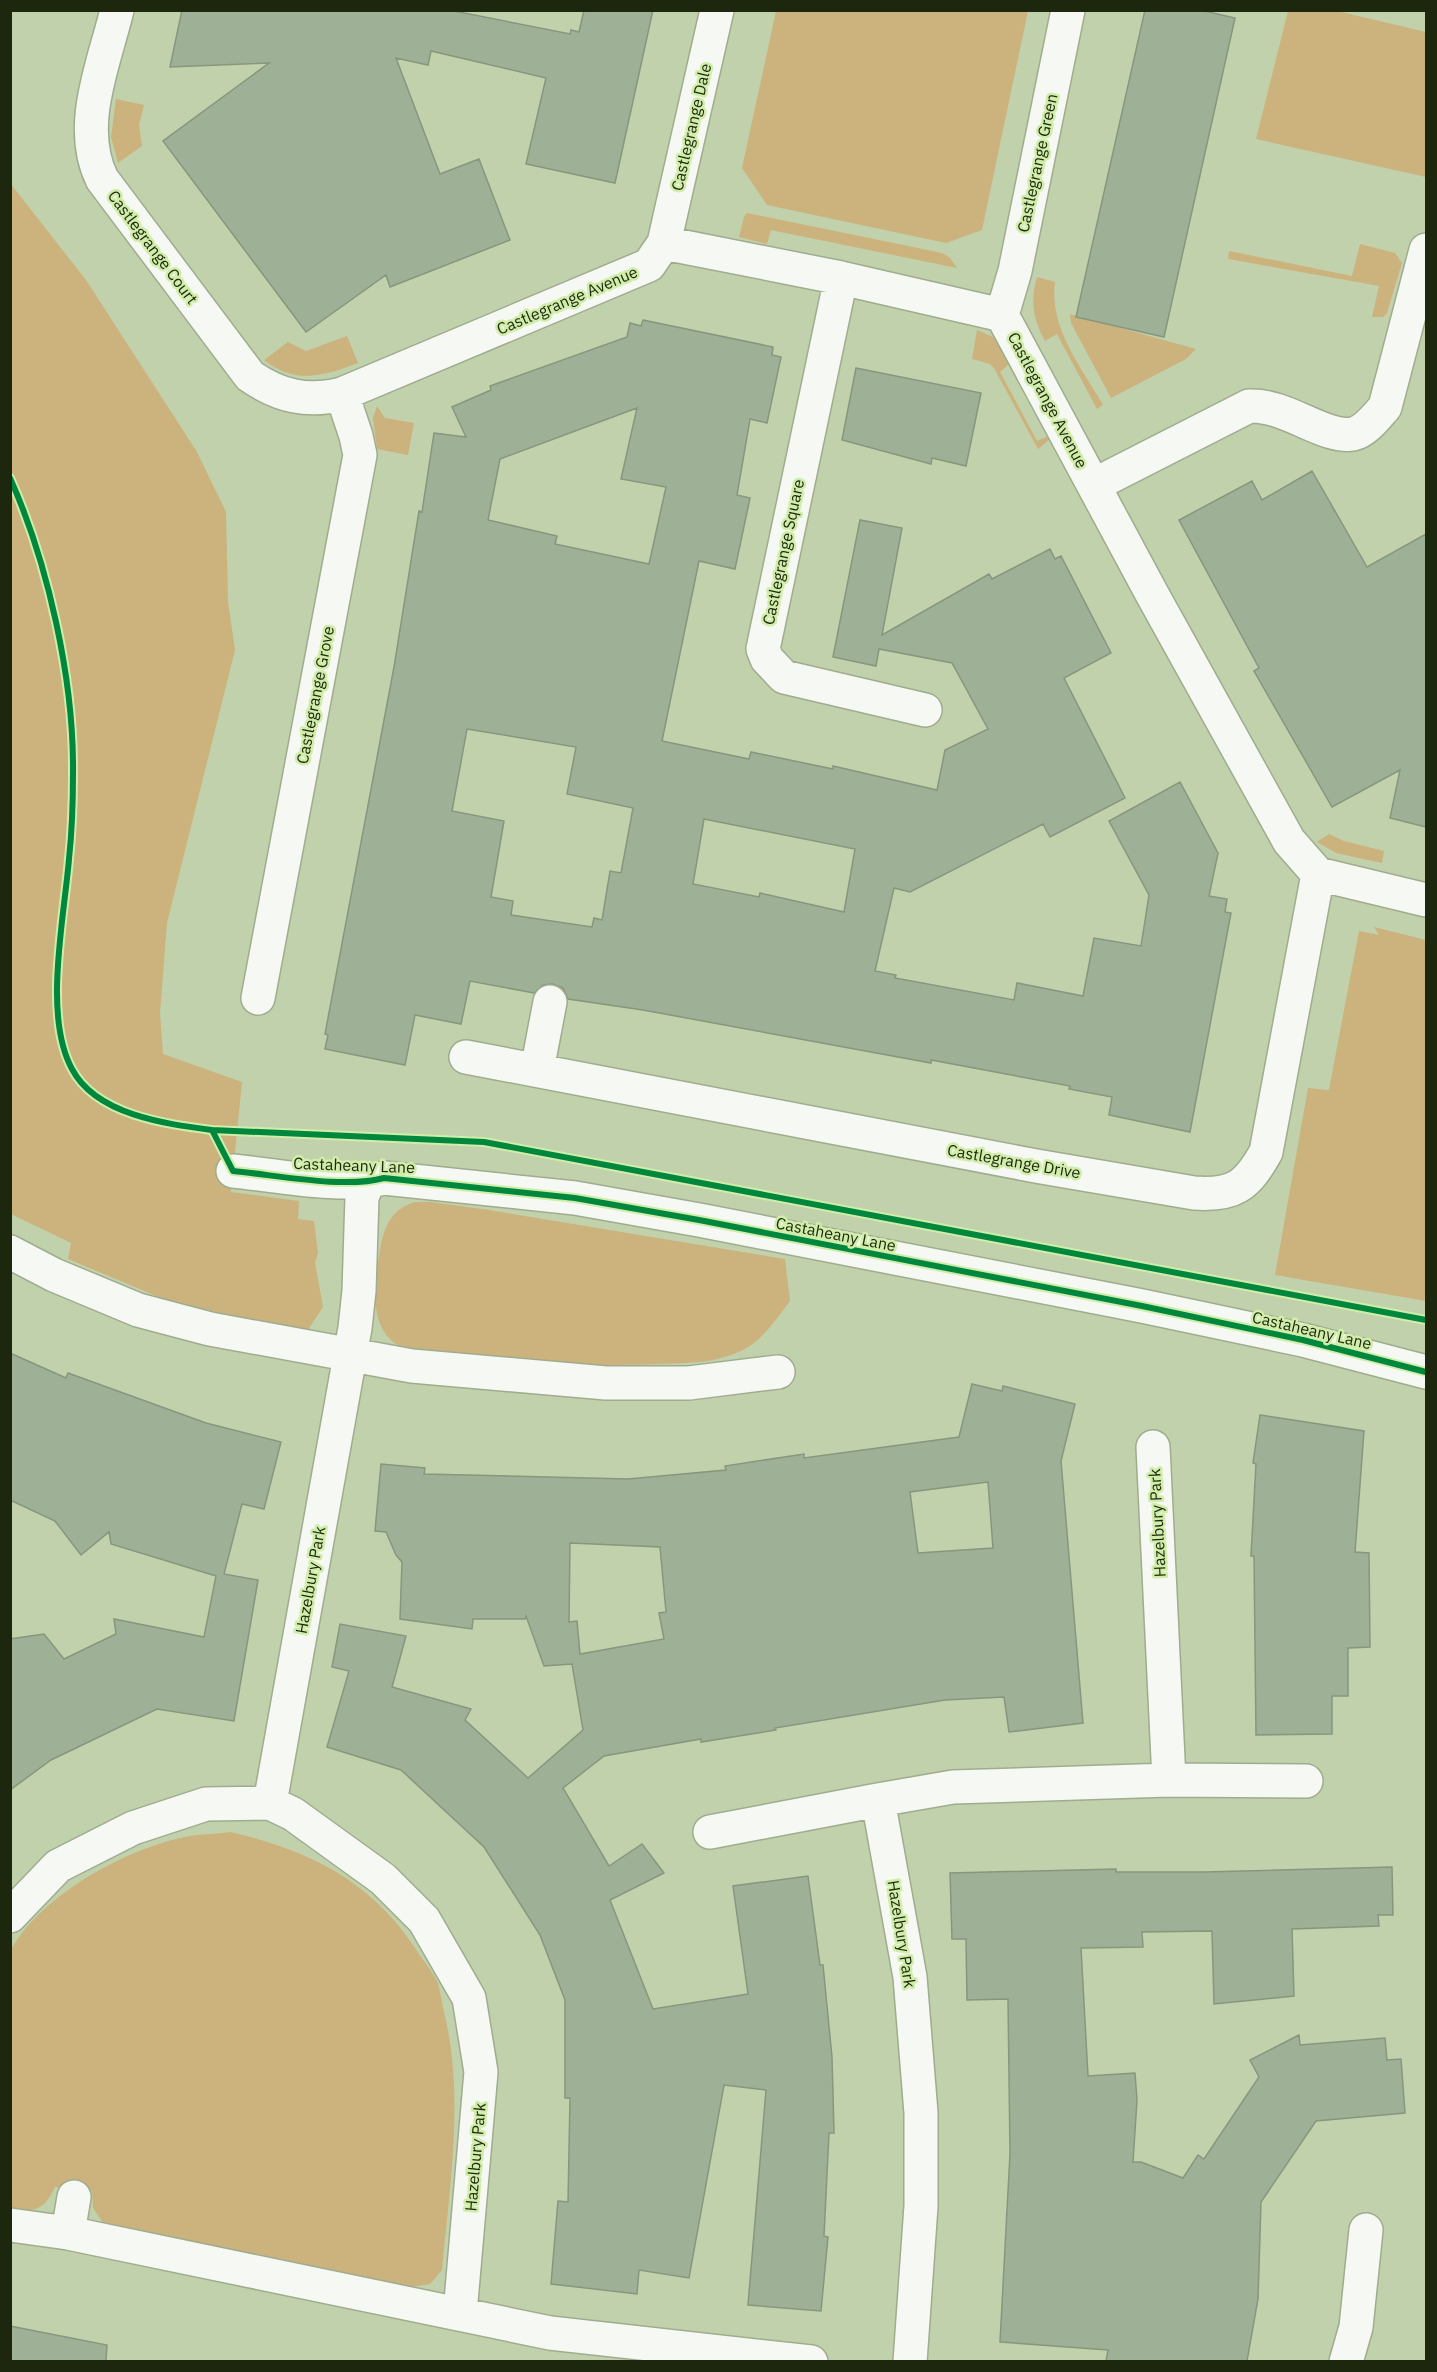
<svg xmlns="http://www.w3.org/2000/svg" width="1437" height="2372" font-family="'IBM Plex Sans',sans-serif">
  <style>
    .green { fill: #ccb27c }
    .building { fill: #9eb096; stroke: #86977d; stroke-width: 1.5; fill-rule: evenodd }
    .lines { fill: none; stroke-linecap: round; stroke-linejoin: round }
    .street-casing { stroke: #9fac8e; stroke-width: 36 }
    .street { stroke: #f6f8f3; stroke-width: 33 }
    .cycleway-casing { stroke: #d0edaa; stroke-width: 10 }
    .cycleway { stroke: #00873e; stroke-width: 6 }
    .labels { text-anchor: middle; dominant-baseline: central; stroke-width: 5; stroke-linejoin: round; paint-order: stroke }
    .street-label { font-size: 16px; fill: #1d270d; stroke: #d0edaa }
  </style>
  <rect width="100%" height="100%" fill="#c1d1ac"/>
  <path class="green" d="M776,11H1028L982,230L946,243L767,205L742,168Z
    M1288,11H1337L1426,32V177L1256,139Z
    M116,99L144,105L139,125L142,146L118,163L111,137Z
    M10,183L86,280L197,452L226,512L228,601L235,650L167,923L160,1013L163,1054L242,1082L231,1192L299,1201L298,1219L314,1221L318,1253L315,1262L323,1307L306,1333L185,1308L68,1259L71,1243L11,1214Z
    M747,213L942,253L950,258L957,268L771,230L767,244L739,237L744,217Z
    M1360,244L1395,253L1402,263L1387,313L1383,317H1372L1379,286L1228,259L1229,251L1352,276Z
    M1037,277L1055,282C1049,328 1081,367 1103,405L1097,409L1057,334L1045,341C1033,319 1030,300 1037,277Z
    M1070,314L1196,349L1186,359L1111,398L1071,323Z
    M977,330L995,338L1011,362L1000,372L1037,441L1048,436L1049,440L1038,449L994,368L990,364L972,359Z
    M347,336L358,363C323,376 296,385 264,360L288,342L306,351Z
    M377,406L385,418L414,423L408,455L377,449L373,418Z
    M1329,834L1344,841L1384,851L1382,863L1336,853L1317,842Z
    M1374,927L1426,940V1301L1275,1275L1308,1088L1329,1090L1359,931L1379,935Z
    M415,1202H431L489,1210L785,1259L790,1301C776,1319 763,1340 743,1350C733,1355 718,1359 708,1361C658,1367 425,1370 392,1341C368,1320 375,1277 380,1250C384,1227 391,1209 415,1202Z
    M231,1832C310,1851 372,1881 417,1951C423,1960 432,1971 437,1981C440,1989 441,1999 443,2008C465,2092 450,2184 442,2270L430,2284L406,2288L104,2224L93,2208L92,2191L55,2187C44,2210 36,2212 11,2210V1950C41,1895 128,1847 190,1836C203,1834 217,1834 231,1832Z"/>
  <path class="building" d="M182,10H449L570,34L571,30L579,32L584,10H653L615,183L526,164L546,78L431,51L428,65L396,58L440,174L479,159L510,240L390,287L386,275L306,332L163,141L269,63L170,67Z
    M1145,10H1200L1235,18L1164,337L1076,317Z
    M643,320L773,347L772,355L781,357L767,423L750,419L737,495L750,498L735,569L699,561L662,741L749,759L751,752L833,769V766L937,790L945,750L988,729L952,663L879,649L876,666L833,657L860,520L902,528L882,635L989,574L992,579L1050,549L1055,559L1061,556L1111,653L1064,678L1125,798L1050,837L1043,824L910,892L894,888L875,971L896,975L895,978L1014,1000L1017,983L1083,996L1094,938L1141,946L1149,895L1109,821L1180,782L1218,853L1209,896L1227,899L1225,912L1231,913L1190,1132L1109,1115L1112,1097L1069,1089L1070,1086L931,1060V1063L643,1010L568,999L563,988L553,984L543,985L534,993L470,981L461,1024L415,1015L405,1065L325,1049L328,1035L325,1034L394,667L419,511L422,512L434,433L466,437L452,407L491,390L490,386L627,337L630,323L641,326ZM637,408L621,479L666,487L649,564L555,544L557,536L488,520L500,459ZM467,729L576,747L567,794L633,808L621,873L610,871L602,920L594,918L592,927L511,915L513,901L491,897L504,821L452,811ZM704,819L855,849L844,912L760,893L759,897L693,884Z
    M856,368L981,393L966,466L932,458L931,464L842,440Z
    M1312,471L1367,567L1426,534V827L1390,818L1400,770L1332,807L1254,671L1259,668L1179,520L1252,481L1262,500Z
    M10,1353L66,1378L68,1373L206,1423L281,1442L264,1509L242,1504L224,1574L258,1580L234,1721L157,1709L51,1760L10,1790V1639L44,1634L64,1659L116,1634L114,1619L204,1637L216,1576L111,1544L109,1532L81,1555L55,1521L10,1500Z
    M972,1384L1002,1391L1003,1386L1075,1404L1061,1461L1083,1723L1009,1732L1004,1697L945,1700L775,1728L776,1730L701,1742V1739L604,1756L563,1788L609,1866L642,1844L664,1873L610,1900L653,2009L748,1994L733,1886L808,1876L820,1965H823L832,2057L834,2133H829L824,2236L828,2237L821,2311L748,2305L766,2090L724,2085L689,2278L639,2270L637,2294L551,2284L558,2201L568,2202L570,2098H565V2000L540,1935L484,1847L401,1770L327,1747L349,1671L332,1667L340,1624L406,1636L392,1687L471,1709L465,1720L528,1778L583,1730L572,1664L544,1666L526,1616L525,1619H473L472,1629L400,1619L402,1562L396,1555L386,1532L375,1531L381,1464L425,1468L424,1474L628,1479L726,1470L725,1466L804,1454V1458L959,1437ZM988,1482L993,1548L918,1553L910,1492ZM570,1543L660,1547L666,1612L659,1613L664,1639L580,1654L577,1621L569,1622Z
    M1260,1415L1364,1431L1355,1552L1369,1553L1370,1647L1348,1648V1696H1332V1734L1256,1735L1254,1556H1251L1256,1464L1253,1463Z
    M1392,1867L1393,1915H1378L1379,1926L1292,1929L1294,1996L1214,2004L1212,1931L1142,1932L1143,1947L1081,1948L1088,2076L1135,2073L1137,2100L1133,2162H1141L1183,2178L1198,2155L1204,2159L1259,2077L1250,2060L1299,2035L1300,2045L1385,2038L1387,2060L1401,2059L1405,2113L1316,2121L1261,2202L1258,2299L1247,2361H1106L1108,2350L1000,2342L1010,2154L1008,1999L967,2000L966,1939H952L950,1873L1116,1869V1872H1204Z
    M10,2326L107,2345L106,2361H10Z"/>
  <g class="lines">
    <defs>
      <path id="street" d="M117,10C104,64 76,126 102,179L250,376C279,396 307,403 342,394L649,265L664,243L717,10
        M664,243L841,278L1002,315L1152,594L1289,841L1318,874L1426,900
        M841,278L763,649L767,659L784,677L925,710
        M1002,315L1015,271L1068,10
        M1094,485L1249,406C1286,404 1324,439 1353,434C1366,431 1377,416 1385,407L1426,250
        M258,998L360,455L356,436L342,394
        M466,1057L1036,1166L1194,1193C1234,1196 1247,1186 1266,1152L1318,874
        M537,1070L550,1002
        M233,1171C276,1175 344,1189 384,1178L575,1198L699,1220L1142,1306L1303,1340L1426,1372
        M10,1252L54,1275L138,1310L210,1329L412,1366L606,1383H689L778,1372
        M1153,1447L1169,1780
        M270,1803L355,1328L359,1291L362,1197L368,1182
        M710,1832L878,1800
        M10,1916L58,1866L133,1828L206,1804L270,1803L293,1814L383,1879L424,1920L469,1998L481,2072L460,2313
        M10,2225L68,2233L550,2333L811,2362
        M68,2233L74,2197
        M910,2362L921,2206V2113L910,1977L878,1800L953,1787L1169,1780L1306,1781
        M1346,2362L1356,2327L1366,2230"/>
    </defs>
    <use href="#street" class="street-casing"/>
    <use href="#street" class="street"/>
    <defs>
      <path id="cycleway" d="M10,478C48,563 74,680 73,773C73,802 72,831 69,859C64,919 43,1016 72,1069C96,1115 166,1124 212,1130L233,1171C276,1175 344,1189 384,1178L575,1198L699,1220L1142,1306L1303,1340L1426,1372
        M212,1130L484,1142L1426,1320"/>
    </defs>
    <use href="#cycleway" class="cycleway-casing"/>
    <use href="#cycleway" class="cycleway"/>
  </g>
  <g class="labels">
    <g class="street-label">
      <text transform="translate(691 127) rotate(-77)">Castlegrange Dale</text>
      <text transform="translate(1037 163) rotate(-78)">Castlegrange Green</text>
      <text transform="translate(153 247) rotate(53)">Castlegrange Court</text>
      <text transform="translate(567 300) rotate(-23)">Castlegrange Avenue</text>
      <text transform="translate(1048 400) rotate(62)">Castlegrange Avenue</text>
      <text transform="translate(783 552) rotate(-78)">Castlegrange Square</text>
      <text transform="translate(315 695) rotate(-79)">Castlegrange Grove</text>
      <text transform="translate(1014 1161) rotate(10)">Castlegrange Drive</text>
      <text transform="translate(354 1165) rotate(2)">Castaheany Lane</text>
      <text transform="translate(836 1234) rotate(11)">Castaheany Lane</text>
      <text transform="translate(1312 1330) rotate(13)">Castaheany Lane</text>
      <text transform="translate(1157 1523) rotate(-93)">Hazelbury Park</text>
      <text transform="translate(310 1580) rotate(-80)">Hazelbury Park</text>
      <text transform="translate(902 1934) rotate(81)">Hazelbury Park</text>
      <text transform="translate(475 2157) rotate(-85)">Hazelbury Park</text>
    </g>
  </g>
  <rect width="1437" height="2372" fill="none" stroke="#1d270d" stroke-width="24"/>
</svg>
